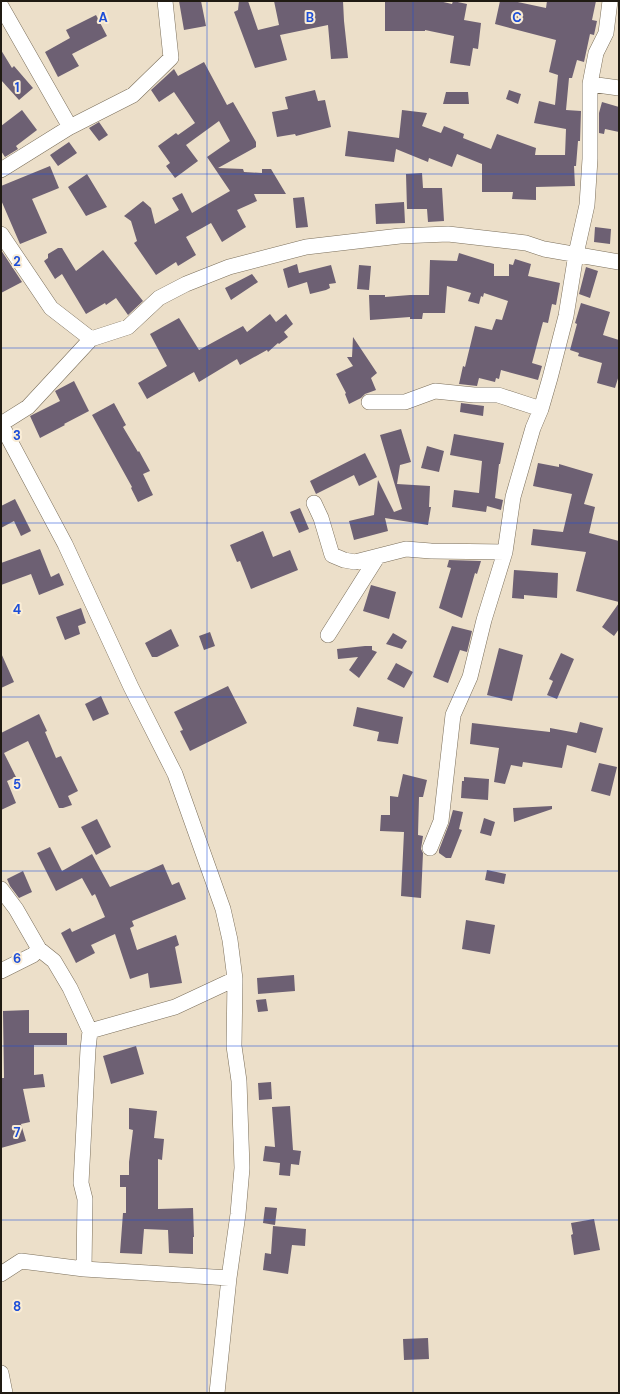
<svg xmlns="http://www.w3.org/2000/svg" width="620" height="1394" font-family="'DM Sans',sans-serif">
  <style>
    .building { fill: #6d6073 }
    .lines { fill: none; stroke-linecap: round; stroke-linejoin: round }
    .minor-casing { stroke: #7b6f5b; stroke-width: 16 }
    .minor { stroke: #fff; stroke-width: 15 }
    .grid { fill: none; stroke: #1d4ed8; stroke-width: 1; stroke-opacity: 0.55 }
    .grid-label { font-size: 13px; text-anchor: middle; font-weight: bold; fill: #1d4ed8; stroke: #faedd6; stroke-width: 4; stroke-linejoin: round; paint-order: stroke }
  </style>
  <rect width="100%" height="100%" fill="#ecdfc9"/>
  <path class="building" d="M179,1H201L206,26L184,30Z
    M239,1H248L258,30L279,25L274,1H343L344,21L348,58L331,59L328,25L280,35L287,60L255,68L234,12L238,10Z
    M385,1H439L452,4L453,1L467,4L464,20L481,23L478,49L473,48L470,66L450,63L454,36L425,30V31H385Z
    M500,1H513L546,8L547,1H596L592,20L597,21L594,35L590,34L584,62L577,60L572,78H569L566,110L581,111L580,141H578L576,166H574L575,186L536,187V200L512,199L513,192H482V164L457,154L452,167L429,158L428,162L396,149L394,162L345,156L348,131L399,138L402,110L427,113L422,126L441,133L444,126L464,134L463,138L491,149L497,134L536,148L535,155H565L566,129L534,123L539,101L555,105L558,75L549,72L556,40L495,24Z
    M96,15L107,36L72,54L79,66L58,77L45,52L70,38L66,30Z
    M1,50L12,68L14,66L33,88L19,100L1,80Z
    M204,62L227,105L233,102L256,142V147L218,168L243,169L244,172L262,173V169H271L286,194H254L257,201L237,210L246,227L222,242L211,223L186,237L196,255L178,266L176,262L156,275L134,243L137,241L131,221L124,216L143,201L151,208L155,224L179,210L172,198L182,193L192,213L230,191L207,157L230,141L219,121L186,145L198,161L175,178L166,166L170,163L158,146L176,133L178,135L195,123L174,92L159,102L151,90L174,69L178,76Z
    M315,90L318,101L325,100L331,127L296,136L295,134L277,137L272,112L288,109L285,97Z
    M509,90L521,94L518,104L506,99Z
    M446,92H468L469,104H443Z
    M602,102L619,107V132L605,129L604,134L599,133V113Z
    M22,110L37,130L16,146L18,149L5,157L1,151V126Z
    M99,122L108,135L99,141L89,128Z
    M69,142L77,153L58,166L50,155Z
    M50,166L59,188L32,199L47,233L20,244L1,200V186Z
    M422,173L423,188H442L444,221L428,222L427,209H407L406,174Z
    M87,174L107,207L86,216L68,187Z
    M304,197L308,227L296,228L293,198Z
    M404,202L405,223L376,224L375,204Z
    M595,227L611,229L610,244L594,242Z
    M58,248H62L76,271L103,250L143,301L128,315L116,298L106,305L105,303L86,314L62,274L55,279L44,261L48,258V254Z
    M1,250L22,282L1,293Z
    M459,253L494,264V276H509V264L513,265L515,259L531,264L528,276L560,283L556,305L552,304L548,323L543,322L532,363L542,366L538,380L501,370L499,379L496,378L495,382L479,378L477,386L459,384L463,366L465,367L475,326L492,330L496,319L502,320L508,301L484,293L483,297L481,296L479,304L468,301L471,293L447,286L445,313H423L422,319H410V317L370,320L369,295H385V297L410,295H429L430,260L457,261Z
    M297,264L299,273L331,265L336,283L329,284L330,288L326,290L310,294L307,282L288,288L283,269Z
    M359,265L371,266L369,290L357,289Z
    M586,267L598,271L590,298L579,294Z
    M252,274L258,282L231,300L225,288Z
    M581,303L610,312L603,335L619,340V375L615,388L597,383L602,363L578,356L579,353L570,350L577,324L575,323Z
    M270,314L276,322L286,314L293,324L284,332L288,337L279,344L278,343L268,352L267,350L240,365L237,359L199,382L194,372L147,399L138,383L167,366L150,334L179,318L199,350L243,326L247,332Z
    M353,337L377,373L371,378L376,390L365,394L361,398L349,404L345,394L346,393L336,374L353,366L347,357H352Z
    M74,381L89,411L64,424L65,425L40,438L30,416L60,401L55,391Z
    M114,403L126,425L123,427L138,452L139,451L150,471L143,474L153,495L138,502L131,488L132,487L92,415Z
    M461,403L484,406L483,416L460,412Z
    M401,429L411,462L400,465L397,484L430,486L429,507H431L428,525L385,518L388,531L354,540L349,521L374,515L378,480L394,512L402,509L380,435Z
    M454,434L504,443L500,464H499L495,498L503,500L501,510L487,506L486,512L452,507L454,490L479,493L482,461L450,455Z
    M427,446L444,451L439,472L421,468Z
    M365,453L377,477L359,486L354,475L316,494L310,481Z
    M538,463L559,467V464L593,474L584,504L595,507L589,533L619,541V602L576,591L586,552L531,545L533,529L563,532L572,494L533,486Z
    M15,499L31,531L21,536L14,521L1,528V506Z
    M300,508L309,529L299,533L290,512Z
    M263,531L273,557L290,550L298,570L251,589L240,561L237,562L230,545Z
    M40,549L51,577L59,573L64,585L39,595L31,574L1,585V563Z
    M449,560L481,561L477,574L475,573L462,618L439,608L451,568L447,567Z
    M514,570L558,573L557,598L524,595V599L512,598Z
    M371,585L396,592L389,619L363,611Z
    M619,603V629L614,636L602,627Z
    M81,608L86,623L78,626L80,634L65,640L56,617Z
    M452,626L472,631L467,652L460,650L448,683L433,677Z
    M171,629L179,646L157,657H152L145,643Z
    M210,632L215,646L204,650L199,636Z
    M393,633L407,641L402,649L386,644Z
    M365,646H372V650L377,652L359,678L349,670L358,657L338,659L337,649Z
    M499,648L523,655L512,701L487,695Z
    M1,653L14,682L1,688Z
    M561,653L574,659L557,699L547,695L553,681L549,679Z
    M396,663L413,672L404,688L387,679Z
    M228,686L247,723L190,751L180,731L183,730L174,712Z
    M101,696L109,714L93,721L85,704Z
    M357,707L403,717L398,744L377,741L379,732L353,726Z
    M39,714L47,731L45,732L56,758L61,756L78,791L68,796L72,805L63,808H59L28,741L4,753L16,777L7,781L16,803L1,810V733Z
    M580,722L603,728L596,753L567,745L562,768L523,762L522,767L511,765L505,784L494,782L499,748L470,744L472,723L550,732V728L577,733Z
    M599,763L617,767L610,796L591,791Z
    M403,774L427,780L423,797H419L418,835L423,836L421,849L423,853L421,898L401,896L404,832L380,831L381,815H390V796L398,797Z
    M464,777L489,779L488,800L461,798L462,781H464Z
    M552,806V809L514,822L513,808Z
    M453,810L463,812L459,829L462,830L451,858H446L439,853V850L449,824Z
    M484,818L495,822L491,836L480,833Z
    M97,819L111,847L96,855L81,827Z
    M50,847L62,871L92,854L110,887L163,864L172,885L179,882L186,899L132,921L134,926L130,928L137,950L176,935L179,945L175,947L182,983L150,988L148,973L130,979L115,934L91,945L95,953L76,963L61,933L70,928L72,932L105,917L95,894L92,896L82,878L56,891L37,853Z
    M487,870L506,874L504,884L485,880Z
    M23,871L32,892L19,898L10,886L7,879Z
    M466,920L495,925L490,954L462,949Z
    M294,975L295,991L258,994L257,978Z
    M266,999L268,1011L258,1012L256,1000Z
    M29,1010V1033H67V1045H34V1075L43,1074L45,1087L23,1089L30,1122L21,1124L26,1141L1,1148V1078H4L3,1011Z
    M136,1046L144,1074L111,1084L103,1056Z
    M271,1082L272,1099L259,1100L258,1083Z
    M290,1106L293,1150L301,1151L299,1165L291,1164L290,1176L279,1175L280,1163L263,1161L265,1146L275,1147L272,1107Z
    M129,1108L157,1111L154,1138L164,1139L162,1160L158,1159V1209L193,1208L194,1237H193V1254L169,1253L168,1230L144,1229L142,1254L120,1253L123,1213H126V1187H120V1175H129V1162L133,1130L129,1129Z
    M265,1207L277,1208L275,1225L263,1223Z
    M594,1219L600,1250L574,1255L571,1235L573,1234L571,1223Z
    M273,1226L306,1229L305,1246L292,1245L288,1274L263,1270L265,1253L271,1254Z
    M428,1338L429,1359L404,1360L403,1339Z"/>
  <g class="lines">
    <defs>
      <path id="minor" d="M1,6L70,127
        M590,84L619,88
        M1,170L70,127L133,95L171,58L165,1
        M1,234L51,308L91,339
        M369,402H405L435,391L474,395H498L541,409
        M1,424L65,544L131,687L175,774L223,909L230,940L235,979L234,1046L239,1081L242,1168L238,1214L229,1278L217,1393
        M1,424L28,407L91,339L128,327L159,298L186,284L229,267L306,247L400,236L448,234L526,243L544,249L619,262
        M314,503L321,518L332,555L344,560L355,562L406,549L431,551L505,552
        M328,635L378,556
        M430,848L441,821L453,715L470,677L484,620L505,552L513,497L533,428L541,409L550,378L566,316L576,254L587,205L590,159V84L596,53L606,33L610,1
        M1,889L16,909L39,949L54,961L70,988L90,1031L88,1049L81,1183L85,1199L84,1269
        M1,971L33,955L39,949
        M90,1031L175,1007L235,979
        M1,1274L21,1261L84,1269L229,1278
        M1,1373L5,1393"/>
    </defs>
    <use href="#minor" class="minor-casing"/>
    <use href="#minor" class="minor"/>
  </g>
  <path class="grid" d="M207,1V1393M413,1V1393M1,174H619M1,348H619M1,523H619M1,697H619M1,871H619M1,1046H619M1,1220H619"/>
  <g class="grid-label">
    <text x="103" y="22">A</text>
    <text x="310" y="22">B</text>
    <text x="517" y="22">C</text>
    <text x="17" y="92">1</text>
    <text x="17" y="266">2</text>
    <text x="17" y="440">3</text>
    <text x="17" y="614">4</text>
    <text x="17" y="789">5</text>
    <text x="17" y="963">6</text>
    <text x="17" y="1137">7</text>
    <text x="17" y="1311">8</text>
  </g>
  <rect width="620" height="1394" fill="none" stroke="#201b13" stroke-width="4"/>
</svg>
